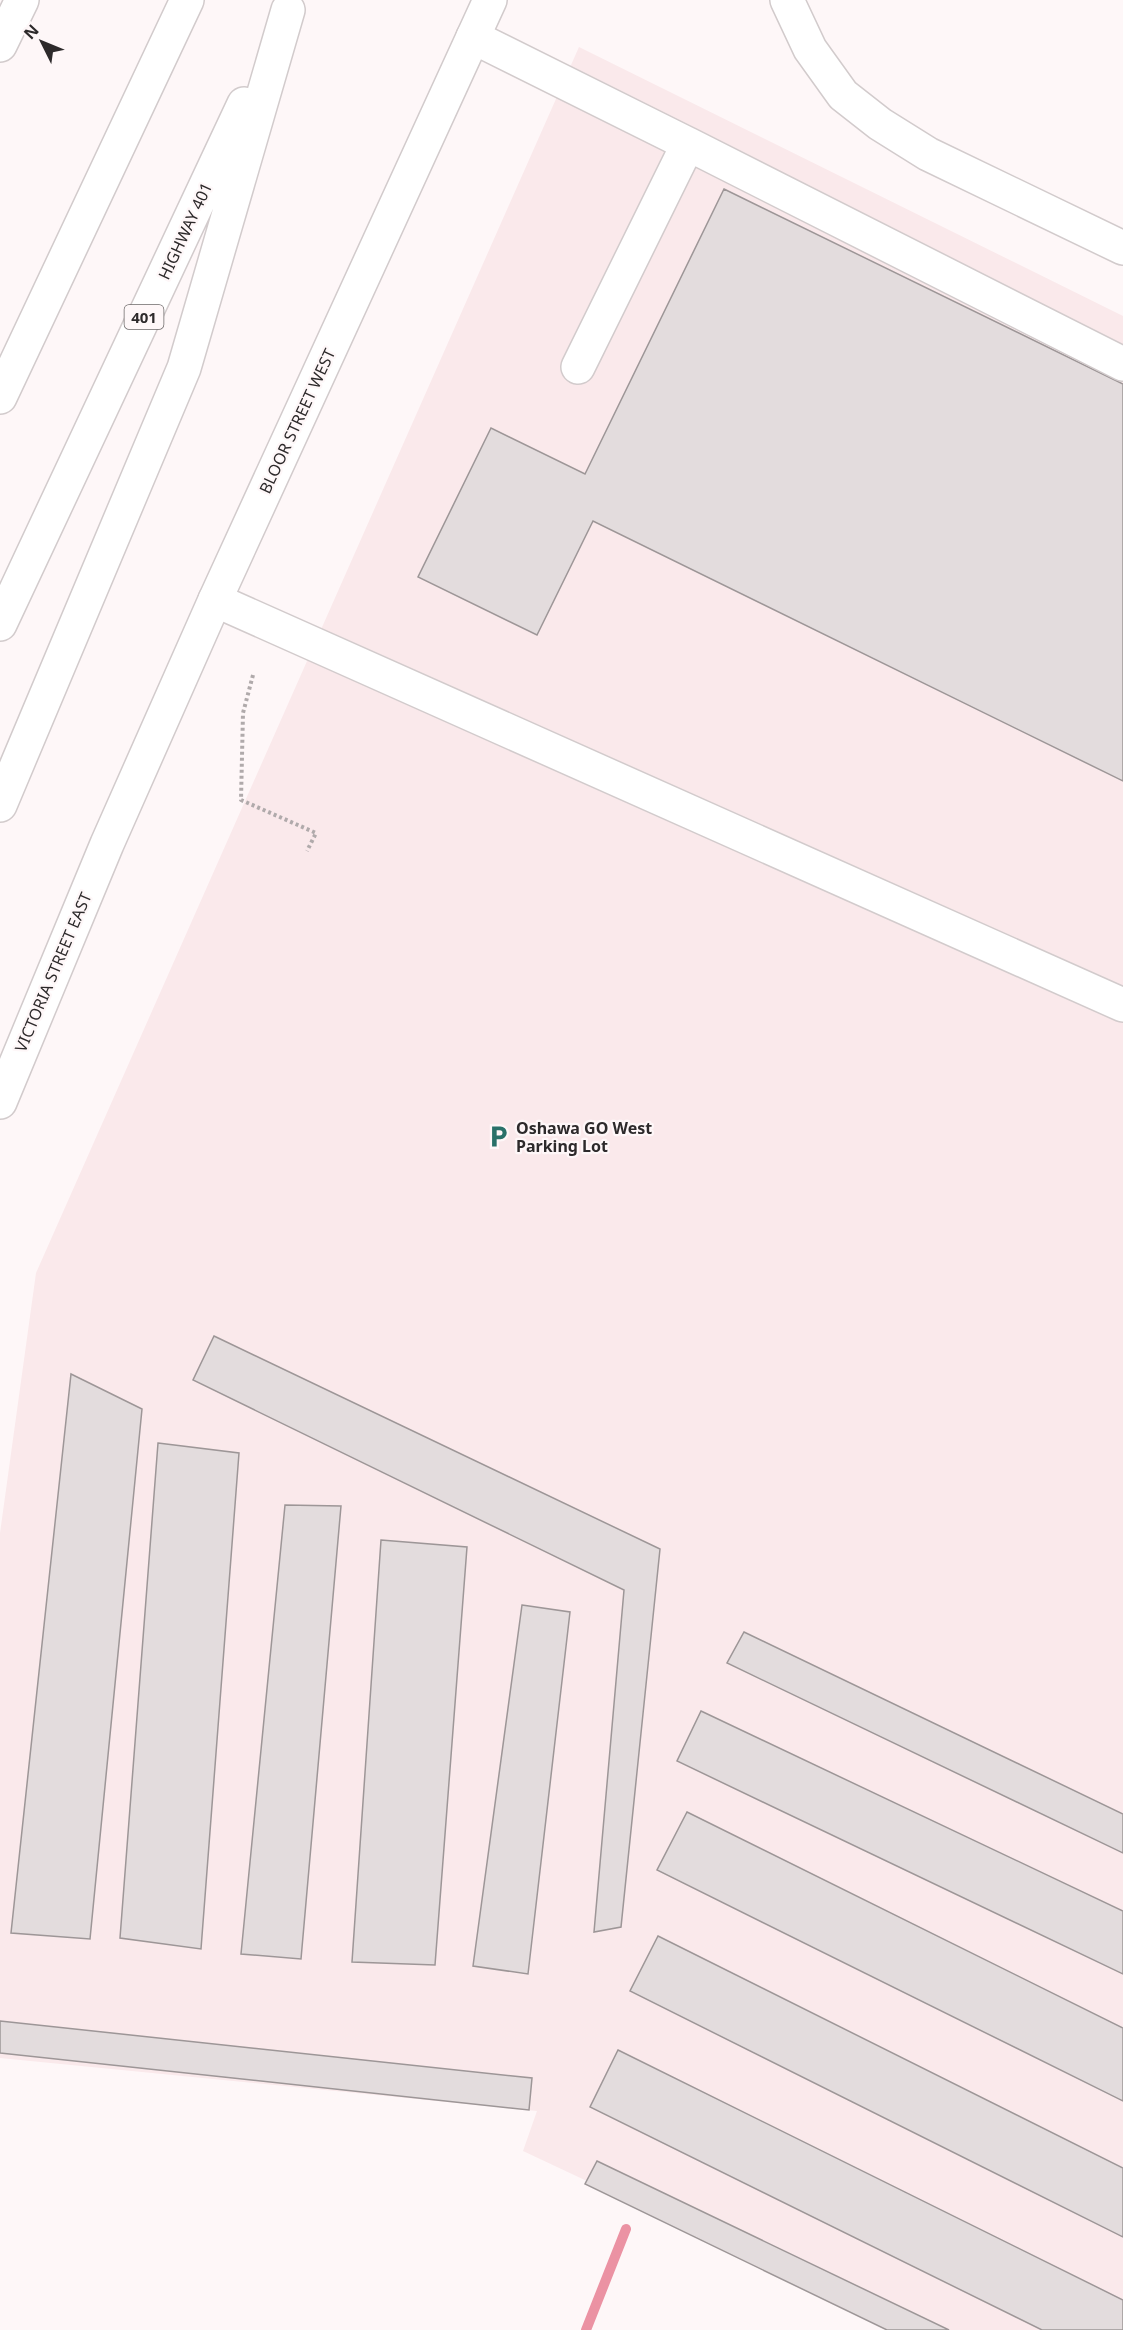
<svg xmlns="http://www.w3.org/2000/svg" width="1123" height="2330" font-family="'Noto Sans',sans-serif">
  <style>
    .built { fill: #fae9eb }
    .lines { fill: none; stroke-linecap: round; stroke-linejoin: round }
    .stream { stroke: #eb92a3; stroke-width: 10 }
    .building { fill: #e3dcdd; stroke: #9d9697; stroke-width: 1.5 }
    .minor-casing { stroke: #d2cbcc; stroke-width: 36 }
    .major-casing { stroke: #d2cbcc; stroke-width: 36 }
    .highway-casing { stroke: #d2cbcc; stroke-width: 36 }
    .path { stroke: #b0aaab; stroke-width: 4; stroke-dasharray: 3 3; stroke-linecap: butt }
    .minor { stroke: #fff; stroke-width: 33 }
    .major { stroke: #fff; stroke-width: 33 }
    .highway { stroke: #fff; stroke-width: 33 }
    .labels { text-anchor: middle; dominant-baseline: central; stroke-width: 4.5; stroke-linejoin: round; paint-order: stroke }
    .shield { fill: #fef7f8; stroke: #6c6868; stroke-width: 1.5 }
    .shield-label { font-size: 15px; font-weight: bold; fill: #2d2a2b }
    .street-label { font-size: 16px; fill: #2d2a2b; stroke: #fef7f8 }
    .poi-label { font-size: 16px; font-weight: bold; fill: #2d2a2b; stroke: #fef7f8; text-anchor: start }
  </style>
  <rect width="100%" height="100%" fill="#fef7f8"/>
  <path class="built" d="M579,47L1123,316V2330H904L523,2151L537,2111L0,2058V1533L36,1273Z"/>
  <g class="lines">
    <path class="stream" d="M586,2330L626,2229"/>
  </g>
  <path class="building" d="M724,189L1123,384V781L593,521L537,635L418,577L491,428L585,474Z
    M214,1336L660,1549L621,1927L594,1932L624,1590L193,1380Z
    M71,1374L142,1409L90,1939L11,1933Z
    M158,1443L239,1453L201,1949L120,1938Z
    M285,1505L341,1506L301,1959L241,1954Z
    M381,1540L467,1547L435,1965L352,1962Z
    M522,1605L570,1612L528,1974L473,1966Z
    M744,1632L1123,1814V1853L727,1663Z
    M701,1711L1123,1911V1974L677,1761Z
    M687,1812L1123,2028V2101L657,1870Z
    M658,1936L1123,2168V2237L630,1991Z
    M0,2021L532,2078L529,2110L0,2053Z
    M618,2050L1123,2300V2330H1042L590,2107Z
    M597,2161L949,2330H887L585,2184Z"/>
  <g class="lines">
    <defs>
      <path id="minor" d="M787,0L810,49L843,95L880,124L928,154L1123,248
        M473,37L688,144L578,367
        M688,144L1123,364
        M215,600L1123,1005"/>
      <path id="major" d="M0,45L22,0
        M0,1102L107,844L215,600L490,0"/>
      <path id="highway" d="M0,397L187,0
        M0,624L244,104
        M0,805L184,368L288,10"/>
    </defs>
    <use href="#minor" class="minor-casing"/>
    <use href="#major" class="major-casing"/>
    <use href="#highway" class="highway-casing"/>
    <path class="path" d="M253,675L243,713L241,800L316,833L307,851"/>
    <use href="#minor" class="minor"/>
    <use href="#major" class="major"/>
    <use href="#highway" class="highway"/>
  </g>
  <defs>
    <symbol id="parking-bare" viewBox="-9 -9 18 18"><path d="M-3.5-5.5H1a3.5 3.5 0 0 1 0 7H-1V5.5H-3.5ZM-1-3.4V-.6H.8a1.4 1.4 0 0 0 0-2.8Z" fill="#297169" stroke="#fef7f8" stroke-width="2.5" paint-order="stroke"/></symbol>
  </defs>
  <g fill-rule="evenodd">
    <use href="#parking-bare" x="482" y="1120" width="33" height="33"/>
  </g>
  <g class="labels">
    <rect class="shield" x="124.5" y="305" width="39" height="24" rx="4.5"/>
    <g class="shield-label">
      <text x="144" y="317">401</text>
    </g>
    <g class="street-label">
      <text transform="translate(185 231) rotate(-65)">HIGHWAY 401</text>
      <text transform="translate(297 421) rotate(-65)">BLOOR STREET WEST</text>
      <text transform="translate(53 972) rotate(-67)">VICTORIA STREET EAST</text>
    </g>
    <g class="poi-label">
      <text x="516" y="1128">Oshawa GO West<tspan x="516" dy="18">Parking Lot</tspan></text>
    </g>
  </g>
  <g transform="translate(42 42) rotate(313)" stroke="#fef7f8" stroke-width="4.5" paint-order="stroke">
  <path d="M0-4.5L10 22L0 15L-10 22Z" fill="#2d2a2b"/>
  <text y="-9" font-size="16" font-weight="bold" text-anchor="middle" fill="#2d2a2b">N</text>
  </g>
</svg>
